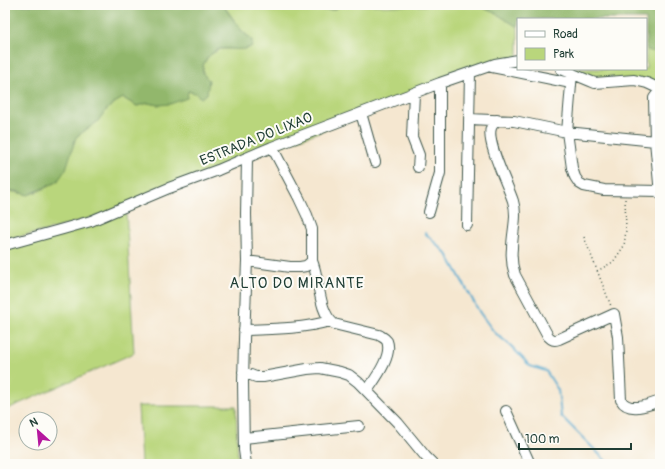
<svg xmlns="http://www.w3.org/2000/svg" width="665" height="469" font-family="Pangolin,sans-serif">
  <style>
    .green { fill: #b9d67c; stroke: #6c8a58 }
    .forest { fill: #92b76c; stroke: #587a50 }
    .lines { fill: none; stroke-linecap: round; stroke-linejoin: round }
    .stream { stroke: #50a7cd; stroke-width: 2 }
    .minor-casing { stroke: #3f564b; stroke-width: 12 }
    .path { stroke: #3f564b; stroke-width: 1.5; stroke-dasharray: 1 3; stroke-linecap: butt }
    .minor { stroke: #fff; stroke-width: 10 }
    .labels { text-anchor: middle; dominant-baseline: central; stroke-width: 4; stroke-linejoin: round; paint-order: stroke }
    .street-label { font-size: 14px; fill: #1f3d34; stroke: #fdfcf7 }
    .neighbourhood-label { font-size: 15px; letter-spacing: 1px; fill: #1f3d34; stroke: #fdfcf7 }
  </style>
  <rect width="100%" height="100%" fill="#fdfcf7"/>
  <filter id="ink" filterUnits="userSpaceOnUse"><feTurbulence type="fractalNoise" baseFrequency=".025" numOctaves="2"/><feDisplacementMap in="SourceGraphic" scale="8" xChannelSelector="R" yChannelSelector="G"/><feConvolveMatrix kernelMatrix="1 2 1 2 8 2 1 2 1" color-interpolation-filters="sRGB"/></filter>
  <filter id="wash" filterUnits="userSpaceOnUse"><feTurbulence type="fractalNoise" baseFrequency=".012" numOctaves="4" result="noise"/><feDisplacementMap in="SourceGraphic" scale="16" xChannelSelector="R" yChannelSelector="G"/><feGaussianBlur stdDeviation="0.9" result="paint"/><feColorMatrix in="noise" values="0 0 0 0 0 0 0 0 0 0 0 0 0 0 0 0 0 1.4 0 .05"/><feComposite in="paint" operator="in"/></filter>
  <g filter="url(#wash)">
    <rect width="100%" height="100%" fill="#f5e7d0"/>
    <path class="green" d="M226,5H276L294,8L333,10L342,5H380L383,6L477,5L497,14L518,27V57L93,217L45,231L5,239V193C15,189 22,196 30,194C39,192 49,186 57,182L76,137L97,122L106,110L116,102L123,98L137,106L148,103L158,105L187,91L195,93L203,73V66L208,56L220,49H240L249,48L252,40L242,31L224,6Z
      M658,43L660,46V84L598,80L566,69H646V48L649,51Z
      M126,209L134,353L5,410V249Z
      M138,406H236L238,464H141Z"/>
    <path class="forest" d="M5,5H226L224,7L242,31L252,40V46C243,53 230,47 220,49C212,51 200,63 203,73C204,75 207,78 209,80L207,94L201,98L195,93L188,91L187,98L170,104L158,105L148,103L137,106L123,98L116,102L106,110L97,122L76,137L66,169L57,182L28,195L16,191L8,192L5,193Z
      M276,5H342C340,6 337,8 334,9C322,13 289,7 276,5Z
      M477,5H660V46L658,44V51C653,52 650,52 646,48V19H518V27L497,14Z"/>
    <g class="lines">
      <path class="stream" d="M425,233L447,254L480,313L494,332L511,346L530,366L546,371L558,390L561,416L609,464"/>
    </g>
  </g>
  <g filter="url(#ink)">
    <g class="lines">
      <defs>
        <path id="minor" d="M492,67L571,83
          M561,69L590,81L595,83L634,80L647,83L660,89
          M572,73L567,132L572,168L575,177L579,183L584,186L604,190L660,191
          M414,93L412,137L419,155L418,167
          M361,113L375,162
          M469,119L514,121L567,132L655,141L660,194
          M497,120C495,123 492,124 491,128C486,143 508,185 513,201C518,217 512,232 512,248C511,257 512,266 515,275L548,336C552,340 554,341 559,339L614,314L618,337L621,400C628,413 649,405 660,401
          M655,141L654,98L660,90
          M429,212L440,173V83
          M467,225L470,73
          M5,245L63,229L91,221L169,188L218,170L272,147L440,83L495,64L518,60
          M247,261L290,267H300L306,266L312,261V229L307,215L299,198L272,147
          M312,261C320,279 318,312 334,324L379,335C382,337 385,338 387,341C393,356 375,379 367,391
          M244,330C274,329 301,329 330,321
          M243,372L256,377H263L307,369L320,368L340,372L349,375L358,382L398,423L426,457L433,464
          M506,411L530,464
          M244,438L359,426
          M246,464L244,450L243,382L244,340L247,261L246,214L247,158"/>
      </defs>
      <use href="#minor" class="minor-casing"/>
      <path class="path" d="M584,237L611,306
        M597,271L613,262L624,246L626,230L625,198"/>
      <use href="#minor" class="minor"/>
    </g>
  </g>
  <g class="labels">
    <g class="street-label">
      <text transform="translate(256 139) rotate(-22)">ESTRADA DO LIXAO</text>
    </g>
    <g class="neighbourhood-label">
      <text x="297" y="283">ALTO DO MIRANTE</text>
    </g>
  </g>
  <rect width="665" height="469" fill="none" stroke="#fdfcf7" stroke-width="20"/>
  <rect x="517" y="18" width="130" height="52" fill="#fdfcf7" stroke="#a4b0a9"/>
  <rect x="525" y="31" width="20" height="6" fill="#ffffff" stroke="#a4b0a9"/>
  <text x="553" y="38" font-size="12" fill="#1f3d34">Road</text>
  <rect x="525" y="48" width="20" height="12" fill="#b9d67c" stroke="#a4b0a9"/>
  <text x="553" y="58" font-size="12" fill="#1f3d34">Park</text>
  <g transform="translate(38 431) rotate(333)"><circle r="19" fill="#fdfcf7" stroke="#a4b0a9"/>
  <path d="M0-3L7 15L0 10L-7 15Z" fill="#b5179e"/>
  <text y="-6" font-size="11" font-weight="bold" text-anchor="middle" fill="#1f3d34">N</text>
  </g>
  <path d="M519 443v6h112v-6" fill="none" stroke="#1f3d34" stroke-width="2"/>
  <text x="525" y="443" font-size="12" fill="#1f3d34" stroke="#fdfcf7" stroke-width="3" paint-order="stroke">100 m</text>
</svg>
